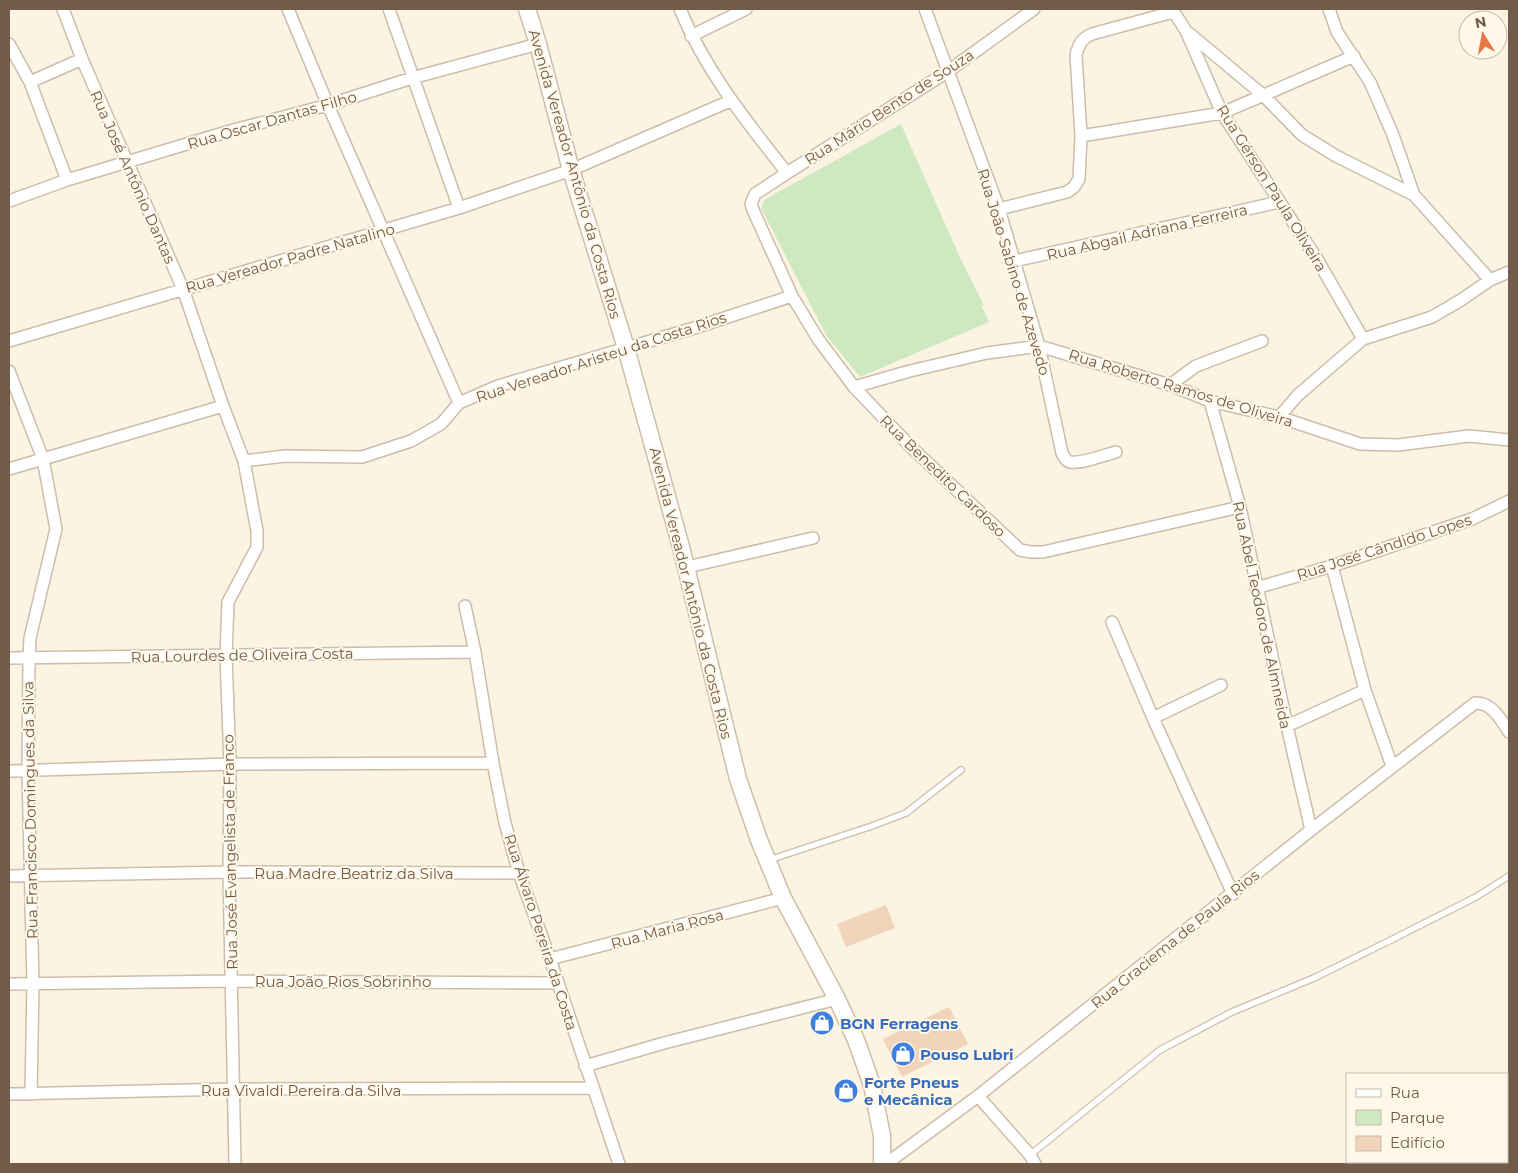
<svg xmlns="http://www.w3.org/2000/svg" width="1518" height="1173" font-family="Montserrat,sans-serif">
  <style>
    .green { fill: #cee9c1 }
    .building { fill: #f1d4ba }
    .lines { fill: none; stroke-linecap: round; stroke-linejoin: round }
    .lane-casing { stroke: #cdbca9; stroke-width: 8 }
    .street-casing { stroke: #cdbca9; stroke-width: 14 }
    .secondary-casing { stroke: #d0bda7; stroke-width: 19 }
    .lane { stroke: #fff; stroke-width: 5.5 }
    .street { stroke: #fff; stroke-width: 11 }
    .secondary { stroke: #fff; stroke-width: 16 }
    .labels { text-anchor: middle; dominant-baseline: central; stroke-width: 4; stroke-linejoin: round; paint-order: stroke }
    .street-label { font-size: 15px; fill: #735b49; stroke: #fff8e8 }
    .shop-label { font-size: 15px; font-weight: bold; fill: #366cbe; stroke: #fff8e8; text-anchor: start }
  </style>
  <rect width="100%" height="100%" fill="#fcf4e2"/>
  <path class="green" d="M901,124L958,253L984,305L982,306L989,322L860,377L826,335L761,208L764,200Z"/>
  <path class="building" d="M886,905L895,928L846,947L837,924Z
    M949,1007L968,1044L902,1077L883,1039Z"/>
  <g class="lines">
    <defs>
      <path id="lane" d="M769,860L872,826L906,813L961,770
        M1030,1155L1160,1050L1232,1012L1314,978L1391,940L1476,897L1509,876"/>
      <path id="street" d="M63,9L82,59L183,289L223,406L244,461L257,531V547L228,602L226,656L230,764L229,872L235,1164
        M288,9L328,105L459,403
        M389,9L459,208
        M680,9C705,70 746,121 787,173
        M925,9L999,209L1039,346L1062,453C1064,457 1066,461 1070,462C1082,464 1104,455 1116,452
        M1034,9L947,72L787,173L755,194L751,204L753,210L792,296L818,339L854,387L910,446L1020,550L1031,552H1043L1240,507
        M1172,9L1186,31L1222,113L1317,259L1363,339
        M1329,9L1337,32L1370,82L1393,135L1414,195L1490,280
        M1190,34L1264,96L1302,135L1336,156L1414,195
        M691,36L746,9
        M9,44L30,82L67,180
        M30,82L82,59
        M1081,136L1222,113L1354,56
        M9,201L67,180L230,131L328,105L412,78L538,44
        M999,209L1067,192L1074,187L1079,179L1081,136L1076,55C1079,44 1081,39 1092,34L1173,12
        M1014,261L1279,202
        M9,341L459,208L571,170L730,101
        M9,371L43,459L56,529L30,638L29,658L28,771L33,984L31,1094
        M1170,385L1196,366L1262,341
        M854,387L910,371L987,353L1039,346L1170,385L1210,401L1279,417L1360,444L1398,445L1469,436L1509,440
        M1210,401L1240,507L1287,726L1311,830
        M1279,417L1298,395L1363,339L1432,317L1461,300L1490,280L1509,272
        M244,461L285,456L362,457L411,441L441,424L459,403L498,386L694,328L792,296
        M9,469L223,406
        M1332,566L1365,690L1392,766
        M687,567L813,538
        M1256,588L1332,566L1472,519L1509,501
        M465,606L475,652L493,763L505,823L519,873L550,959L619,1164
        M1112,622L1153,718L1233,894
        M9,658L475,652
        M1153,718L1221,685
        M1287,726L1365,690
        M9,771L230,764L493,763
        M9,876L229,872L519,873
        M550,959L783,898
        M9,984L231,981L558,983
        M585,1066L664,1043L837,999
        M9,1094L233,1089L593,1088
        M978,1096L1030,1155L1035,1164
        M1507,1147H1509
        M1468,1162V1164
        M886,1164L978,1096L1311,830L1475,703C1492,702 1501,720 1509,732
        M1430,1164L1441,1162"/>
      <path id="secondary" d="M527,9L538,44L571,170L626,348L681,547L738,779L759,840L783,898L837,999L856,1040L872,1085L882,1136V1164"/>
    </defs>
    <use href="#lane" class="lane-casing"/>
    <use href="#street" class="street-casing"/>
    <use href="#secondary" class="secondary-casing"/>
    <use href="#lane" class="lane"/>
    <use href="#street" class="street"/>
    <use href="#secondary" class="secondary"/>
  </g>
  <defs>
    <symbol id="shop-disc" viewBox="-11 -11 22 22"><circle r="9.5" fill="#3f7fe0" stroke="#fff8e8"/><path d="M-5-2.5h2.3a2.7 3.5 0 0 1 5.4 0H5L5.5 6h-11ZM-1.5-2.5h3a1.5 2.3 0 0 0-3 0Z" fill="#fff"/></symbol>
  </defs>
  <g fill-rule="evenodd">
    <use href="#shop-disc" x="808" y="1009" width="28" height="28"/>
    <use href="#shop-disc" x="889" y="1040" width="28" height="28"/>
    <use href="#shop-disc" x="832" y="1077" width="28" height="28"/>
  </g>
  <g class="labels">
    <g class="street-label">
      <text transform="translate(889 107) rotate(-33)">Rua Mário Bento de Souza</text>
      <text transform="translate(272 120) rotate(-16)">Rua Oscar Dantas Filho</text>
      <text transform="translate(575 174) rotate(74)">Avenida Vereador Antônio da Costa Rios</text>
      <text transform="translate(133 177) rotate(66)">Rua José Antônio Dantas</text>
      <text transform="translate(1272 188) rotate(58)">Rua Gérson Paula Oliveira</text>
      <text transform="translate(1147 232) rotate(-13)">Rua Abgail Adriana Ferreira</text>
      <text transform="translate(290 258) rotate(-16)">Rua Vereador Padre Natalino</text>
      <text transform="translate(1014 272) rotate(73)">Rua João Sabino de Azevedo</text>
      <text transform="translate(601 357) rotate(-18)">Rua Vereador Aristeu da Costa Rios</text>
      <text transform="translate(1181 388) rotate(17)">Rua Roberto Ramos de Oliveira</text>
      <text transform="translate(943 476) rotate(44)">Rua Benedito Cardoso</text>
      <text transform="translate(1384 547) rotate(-18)">Rua José Cândido Lopes</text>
      <text transform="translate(691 593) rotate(76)">Avenida Vereador Antônio da Costa Rios</text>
      <text transform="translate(1262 615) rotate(78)">Rua Abel Teodoro de Almneida</text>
      <text transform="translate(242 655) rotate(-1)">Rua Lourdes de Oliveira Costa</text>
      <text transform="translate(30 810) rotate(-91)">Rua Francisco Domingues da Silva</text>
      <text transform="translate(230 852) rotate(-91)">Rua José Evangelista de Franco</text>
      <text x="354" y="873">Rua Madre Beatriz da Silva</text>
      <text transform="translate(667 929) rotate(-15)">Rua Maria Rosa</text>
      <text transform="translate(541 932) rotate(72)">Rua Álvaro Pereira da Costa</text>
      <text transform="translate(1175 939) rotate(-39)">Rua Graciema de Paula Rios</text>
      <text x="343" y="981">Rua João Rios Sobrinho</text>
      <text x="301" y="1090">Rua Vivaldi Pereira da Silva</text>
    </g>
    <g class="shop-label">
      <text x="840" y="1023">BGN Ferragens</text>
      <text x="920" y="1054">Pouso Lubri</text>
      <text x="864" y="1082">Forte Pneus<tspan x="864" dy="17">e Mecânica</tspan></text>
    </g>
  </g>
  <rect width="1518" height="1173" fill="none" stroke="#735b49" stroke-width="20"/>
  <rect x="1346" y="1073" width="162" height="90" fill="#fff8e8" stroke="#c7b9a8"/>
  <rect x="1356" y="1089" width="25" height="8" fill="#ffffff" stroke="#c7b9a8"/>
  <text x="1390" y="1098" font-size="15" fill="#735b49">Rua</text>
  <rect x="1356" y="1110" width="25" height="15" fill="#cee9c1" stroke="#c7b9a8"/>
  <text x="1390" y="1123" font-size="15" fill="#735b49">Parque</text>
  <rect x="1356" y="1136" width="25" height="15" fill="#f1d4ba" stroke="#c7b9a8"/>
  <text x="1390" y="1148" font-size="15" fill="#735b49">Edifício</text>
  <g transform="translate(1483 35) rotate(349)"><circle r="24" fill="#fff8e8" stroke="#c7b9a8"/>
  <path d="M0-4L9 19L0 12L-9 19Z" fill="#e57847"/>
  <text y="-8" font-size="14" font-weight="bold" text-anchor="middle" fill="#735b49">N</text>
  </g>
</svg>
